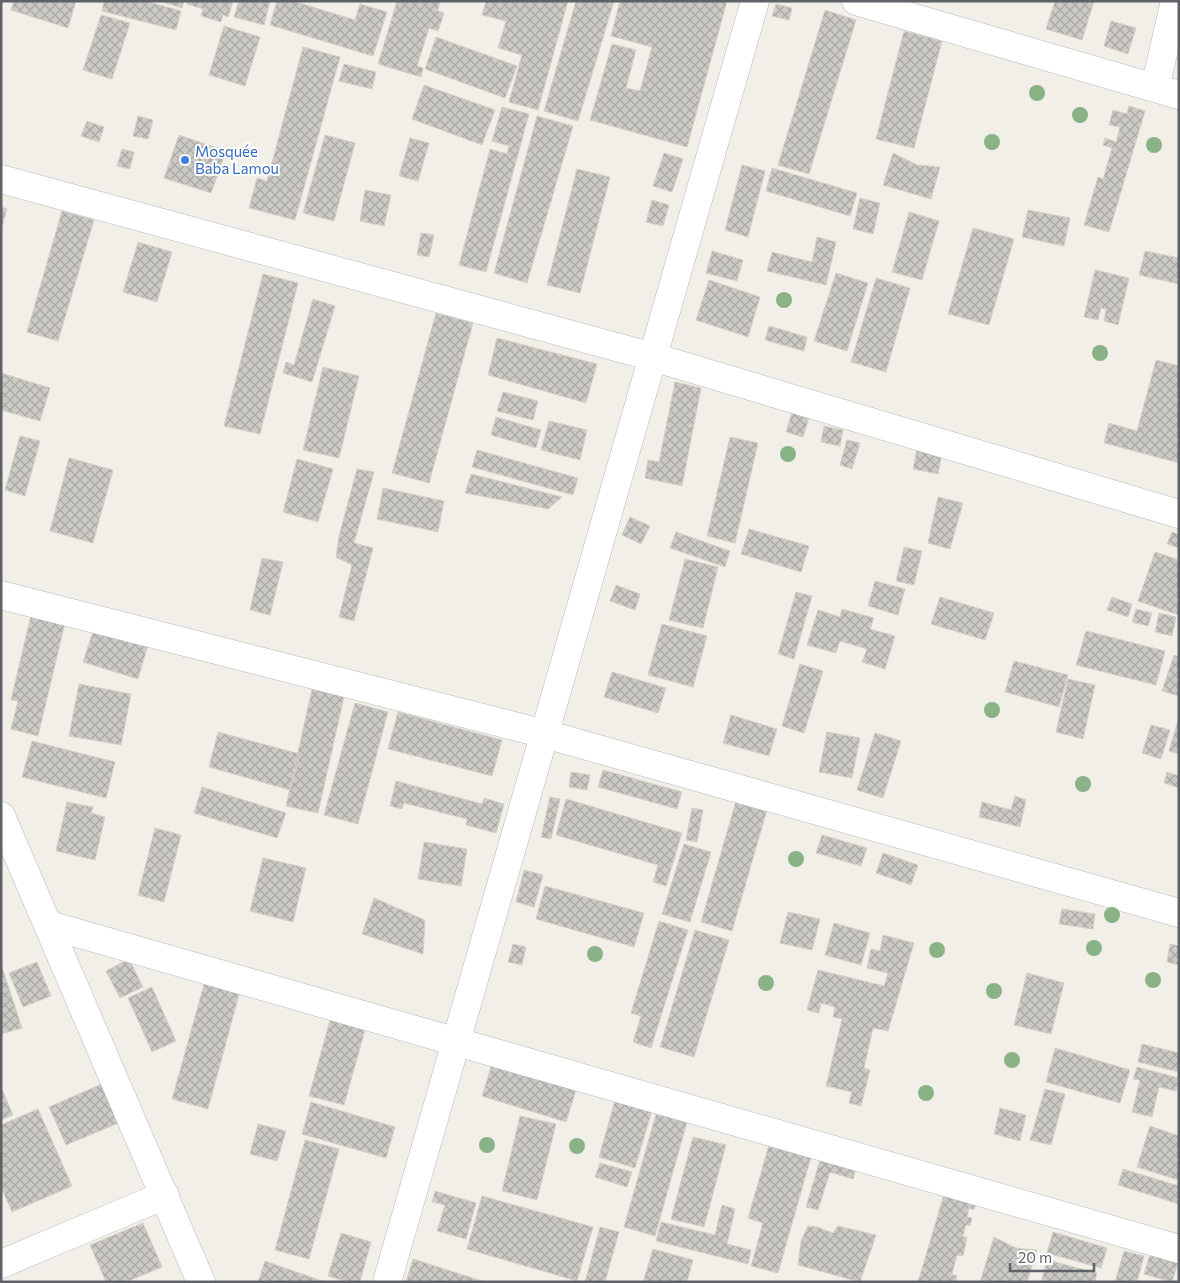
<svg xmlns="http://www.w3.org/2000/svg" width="1180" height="1283" font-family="Commissioner,sans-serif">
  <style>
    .building { fill: url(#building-cross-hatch); stroke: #d6d1c6 }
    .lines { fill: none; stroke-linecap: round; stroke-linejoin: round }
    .minor-casing { stroke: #b5b8bc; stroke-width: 29 }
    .tertiary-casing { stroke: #b5b8bc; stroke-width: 29 }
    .minor { stroke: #fff; stroke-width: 28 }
    .tertiary { stroke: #fff; stroke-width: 28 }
    .tree { fill: #89b387 }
    .shop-dot { fill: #3f7fe0; stroke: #fff; stroke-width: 2 }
    .labels { text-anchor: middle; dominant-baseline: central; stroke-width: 4; stroke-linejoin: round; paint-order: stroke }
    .shop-label { font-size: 15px; fill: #366cbe; stroke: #fff; text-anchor: start }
  </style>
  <defs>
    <pattern id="building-cross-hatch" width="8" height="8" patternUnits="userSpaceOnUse" patternTransform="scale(1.25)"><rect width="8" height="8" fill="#cccac5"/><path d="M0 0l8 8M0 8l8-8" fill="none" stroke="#a9a8a4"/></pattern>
  </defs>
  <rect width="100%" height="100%" fill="#f1efe8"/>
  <path class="building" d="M14,1H76L68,28L11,10Z
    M104,1H145L181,11L176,30L102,11Z
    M160,1H184L182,8Z
    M188,1H233L228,17L223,15L221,22L201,16L203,9L187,4Z
    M239,1H270L264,25L234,17Z
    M277,1H293L355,20L360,4L387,12L373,56L270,25Z
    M397,1H440L438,11L444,13L438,31L429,28L417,66L423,68L421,77L378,64Z
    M486,1H568L538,110L509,102L522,55L498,48L506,21L482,15Z
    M576,1H614L578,121L544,111Z
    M620,1H727L687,147L590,120L612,44L636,50L626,88L640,91L652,47L611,36Z
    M1055,1H1094L1082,40L1046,29Z
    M776,4L792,8L789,20L772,16Z
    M825,10L856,20L809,174L778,165Z
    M101,15L130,23L112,79L83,70Z
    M1111,21L1136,28L1128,54L1104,46Z
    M224,26L260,37L245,86L209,75Z
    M904,31L942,41L914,148L876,139Z
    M436,37L517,66L505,98L425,69Z
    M303,47L340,57L295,220L249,208L257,178L267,181Z
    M344,64L376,72L372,89L339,81Z
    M424,85L495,110L482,145L412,119Z
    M1129,106L1145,111L1109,232L1084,225L1098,177L1103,179L1112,148L1103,145L1105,138L1116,142L1120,127L1109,125L1113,110L1127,114Z
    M502,107L529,114L486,272L459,265L490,149L507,154L509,146L492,141Z
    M138,116L153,120L148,139L133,136Z
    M537,116L573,126L527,283L494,273Z
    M87,121L104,127L99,142L81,136Z
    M179,135L226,151L211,193L164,178Z
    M325,135L355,143L334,221L303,213Z
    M410,138L429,143L418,181L399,176Z
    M122,149L134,152L130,169L117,166Z
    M664,153L683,159L672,192L653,186Z
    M893,153L917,165L940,167L931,199L883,185Z
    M742,165L765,171L748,237L725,230Z
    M772,168L857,193L850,216L766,191Z
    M577,169L610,177L580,293L547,285Z
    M365,190L391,195L384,226L360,221Z
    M860,198L880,203L873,234L853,229Z
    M652,200L669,205L663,226L646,222Z
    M1,207L7,209L1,230Z
    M1028,210L1070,218L1064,246L1022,237Z
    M62,211L94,220L58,341L27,332Z
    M909,212L939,221L922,280L892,272Z
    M973,228L1014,239L989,325L948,314Z
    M421,233L434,235L429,257L417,255Z
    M817,237L836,242L826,285L767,271L772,252L812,262Z
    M138,242L172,252L157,302L123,292Z
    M712,251L743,260L737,281L706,273Z
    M1145,251L1179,258V284L1139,275Z
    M1095,270L1129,278L1118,325L1104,321L1106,309L1101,308L1098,320L1084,317Z
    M836,273L868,283L847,351L814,341Z
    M263,274L298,283L260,434L224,426Z
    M876,278L910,288L886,372L851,362Z
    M709,280L760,297L748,337L696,320Z
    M313,299L335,306L312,382L283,373L286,362L294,365Z
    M436,313L473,323L429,483L392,473Z
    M769,326L807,337L804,351L765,340Z
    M497,338L597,364L586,403L488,375Z
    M1156,360L1179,366V463L1104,443L1109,423L1137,431Z
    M323,367L359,376L339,458L303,450Z
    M1,373L50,388L40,421L1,410Z
    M675,382L701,388L682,486L645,478L648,460L659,462Z
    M503,392L538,401L533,420L497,411Z
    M794,406L811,411L803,437L786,432Z
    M496,417L541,430L536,448L491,435Z
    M549,421L587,430L580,460L541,450Z
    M824,426L843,430L840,446L821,442Z
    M20,436L40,441L25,496L5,490Z
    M730,437L758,443L735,543L707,536Z
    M847,440L860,443L852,469L840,465Z
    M917,449L942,454L938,474L913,469Z
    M477,450L578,478L573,495L472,467Z
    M69,458L113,470L93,543L50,531Z
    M297,459L333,469L318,522L283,512Z
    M357,469L374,472L354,543L373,548L354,621L339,617L352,565L336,557L339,536Z
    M471,474L562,497L548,509L465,493Z
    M383,488L444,501L438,532L377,519Z
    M938,497L963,503L950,549L928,543Z
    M630,517L650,526L641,544L622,535Z
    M749,529L809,546L801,572L741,554Z
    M676,532L730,551L725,567L670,548Z
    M1172,532L1179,534V548L1167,544Z
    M904,547L922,551L914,585L896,581Z
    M1155,552L1179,560V615L1138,601Z
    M262,558L283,562L270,615L250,610Z
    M685,559L718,567L703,628L669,620Z
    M875,581L905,589L898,615L868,606Z
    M616,585L640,594L635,610L610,601Z
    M796,592L812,596L794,659L778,654Z
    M940,597L994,613L985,640L931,624Z
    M1112,597L1132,604L1128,617L1107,610Z
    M842,609L874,618L870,629L895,636L885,669L862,662L867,649L840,641L836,653L807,645L818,610L840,617Z
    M1136,609L1152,613L1148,626L1132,622Z
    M32,611L66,619L38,736L11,729L18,701L11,700Z
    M1159,613L1176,617L1172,636L1155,632Z
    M662,624L707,636L693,687L648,675Z
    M95,625L149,642L138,679L83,662Z
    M1086,631L1165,651L1156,685L1076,665Z
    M1174,655L1179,657V696L1162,691Z
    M1014,661L1068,675L1059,707L1005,692Z
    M800,664L823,671L804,733L782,726Z
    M612,672L666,688L658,713L604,697Z
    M1068,679L1095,685L1083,739L1056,732Z
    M79,684L131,694L121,745L69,736Z
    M312,689L344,697L318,813L286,806Z
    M355,703L388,712L358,824L324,815Z
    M398,712L502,740L492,776L388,749Z
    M731,715L777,729L769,756L723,743Z
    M1179,717V754L1169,751Z
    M1151,725L1170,730L1161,759L1142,753Z
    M218,732L300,754L290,790L209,767Z
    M827,732L860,738L852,778L819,772Z
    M875,733L901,741L883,798L857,790Z
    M32,741L115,762L106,798L22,777Z
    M603,770L682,792L677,809L598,787Z
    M571,772L590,775L587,790L569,787Z
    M1167,772L1179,776V788L1164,783Z
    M396,781L482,804L484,798L504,804L496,833L466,825L467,819L404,803L402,809L390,806Z
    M202,787L286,813L277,838L194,813Z
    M1015,796L1026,800L1020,827L979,817L982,802L1011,810Z
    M550,797L560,799L551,839L541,837Z
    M566,799L682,833L666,886L653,882L658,865L556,835Z
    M736,801L767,810L732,931L701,922Z
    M67,802L93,807L91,813L105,817L95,860L56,851Z
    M692,808L703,810L697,842L686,840Z
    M155,828L181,835L164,902L138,895Z
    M822,835L867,848L861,866L816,853Z
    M424,842L467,849L461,886L418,879Z
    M684,844L711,852L690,922L662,914Z
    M883,853L918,865L911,885L876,873Z
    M263,858L306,868L293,922L250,911Z
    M524,870L543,875L534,907L516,902Z
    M545,886L644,913L634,947L536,919Z
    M374,898L425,920L423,954L362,934Z
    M1062,909L1095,914L1093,929L1059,924Z
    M788,912L820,919L812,950L780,943Z
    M659,921L688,930L651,1048L633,1042L641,1016L631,1013Z
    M834,923L870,933L861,965L825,955Z
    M695,930L729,940L694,1057L660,1047Z
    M883,935L914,943L888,1031L873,1028L864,1068L870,1070L861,1106L849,1103L852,1092L826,1086L842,1019L833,1017L835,1007L821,1003L819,1013L807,1010L818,970L884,986L888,973L867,968L871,949L880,951Z
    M513,944L526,947L522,965L508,962Z
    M1170,944L1179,946V965L1167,962Z
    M129,959L143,987L120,998L106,971Z
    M37,962L51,996L23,1007L9,973Z
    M1,964L22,1028L1,1034Z
    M1027,973L1064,983L1051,1034L1014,1025Z
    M205,981L240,991L208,1109L172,1099Z
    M152,987L176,1041L152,1052L128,998Z
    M330,1020L365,1030L344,1105L309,1096Z
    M1142,1044L1179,1053V1072L1138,1062Z
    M1055,1048L1130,1070L1120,1103L1046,1082Z
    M493,1061L577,1087L566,1122L482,1096Z
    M1137,1067L1179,1078L1176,1091L1159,1087L1152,1117L1132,1112L1140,1080L1133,1079Z
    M104,1083L121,1122L66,1145L49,1107Z
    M1,1087L13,1115L1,1120Z
    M1045,1089L1065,1094L1051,1145L1030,1140Z
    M616,1097L653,1107L635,1168L599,1157Z
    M311,1102L395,1127L386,1158L302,1134Z
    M1000,1108L1026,1115L1020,1141L994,1134Z
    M38,1109L72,1186L12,1212L1,1187V1125Z
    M656,1114L687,1122L655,1236L624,1227Z
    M520,1116L556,1124L537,1200L502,1191Z
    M258,1124L286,1131L277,1161L250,1154Z
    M1150,1126L1179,1136L1178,1180L1137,1167Z
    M693,1137L726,1145L704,1227L671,1219Z
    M305,1140L339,1149L309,1259L275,1250Z
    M769,1145L811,1157L778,1273L751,1266L763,1223L748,1218Z
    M822,1153L857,1163L853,1179L830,1172L818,1210L806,1207Z
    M600,1163L632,1172L627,1187L595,1177Z
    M1123,1169L1179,1186V1204L1118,1185Z
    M435,1191L476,1203L466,1239L437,1231L445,1205L432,1202Z
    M944,1194L977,1200L974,1210L969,1208L967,1217L972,1218L970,1226L966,1225L963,1237H967L963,1256L957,1255L952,1274L957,1276L956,1282H918Z
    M482,1196L593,1227L577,1281L467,1249Z
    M722,1205L735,1209L727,1244L751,1250L748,1264L656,1241L661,1222L715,1235Z
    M143,1223L162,1267L126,1282H106L90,1245Z
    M808,1226L817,1227L833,1233L838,1226L876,1235L860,1282L798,1265L801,1241Z
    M600,1227L619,1232L605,1282H585Z
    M1053,1232L1107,1248L1101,1268L1047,1253Z
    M341,1233L371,1242L360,1282H348L328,1276Z
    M994,1237L1016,1248L1037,1250L1027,1282H980Z
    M653,1249L693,1260L687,1282H643Z
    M1124,1251L1144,1256L1137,1282H1115Z
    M1150,1254L1178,1262L1172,1282L1144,1274Z
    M413,1259L485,1282H406Z
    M1047,1260L1097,1273L1095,1282H1041Z
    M265,1261L325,1282H258Z"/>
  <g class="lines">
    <defs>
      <path id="minor" d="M856,1L1179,95
        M1155,88L1175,1
        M1,179L653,357L1179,514
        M1,595L545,734L1179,913
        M49,925L1179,1249
        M1,1264L165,1195"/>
      <path id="tertiary" d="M1,816L201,1282
        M387,1282L755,1"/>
    </defs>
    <use href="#minor" class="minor-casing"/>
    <use href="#tertiary" class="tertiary-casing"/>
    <use href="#minor" class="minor"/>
    <use href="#tertiary" class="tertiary"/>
  </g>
  <g class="tree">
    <circle cx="1037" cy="93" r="8"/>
    <circle cx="1080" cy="115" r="8"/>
    <circle cx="992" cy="142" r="8"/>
    <circle cx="1154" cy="145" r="8"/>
    <circle cx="784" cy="300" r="8"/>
    <circle cx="1100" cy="353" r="8"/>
    <circle cx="788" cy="454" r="8"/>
    <circle cx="992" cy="710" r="8"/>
    <circle cx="1083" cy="784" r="8"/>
    <circle cx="796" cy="859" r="8"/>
    <circle cx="1112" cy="915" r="8"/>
    <circle cx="1094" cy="948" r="8"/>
    <circle cx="937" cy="950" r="8"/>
    <circle cx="595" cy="954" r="8"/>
    <circle cx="1153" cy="980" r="8"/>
    <circle cx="766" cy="983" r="8"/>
    <circle cx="994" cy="991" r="8"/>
    <circle cx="1012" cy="1060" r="8"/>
    <circle cx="926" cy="1093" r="8"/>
    <circle cx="487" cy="1145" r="8"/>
    <circle cx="577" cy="1146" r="8"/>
  </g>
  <circle class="shop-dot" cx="185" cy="160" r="5"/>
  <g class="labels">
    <g class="shop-label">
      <text x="195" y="151">Mosquée<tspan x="195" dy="17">Baba Lamou</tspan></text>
    </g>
  </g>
  <rect width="1180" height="1283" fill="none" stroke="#5f6368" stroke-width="5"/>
  <path d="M1010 1263v8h84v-8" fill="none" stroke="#5f6368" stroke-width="2.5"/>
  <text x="1018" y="1263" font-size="15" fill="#5f6368" stroke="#ffffff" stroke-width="4" paint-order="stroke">20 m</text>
</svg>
